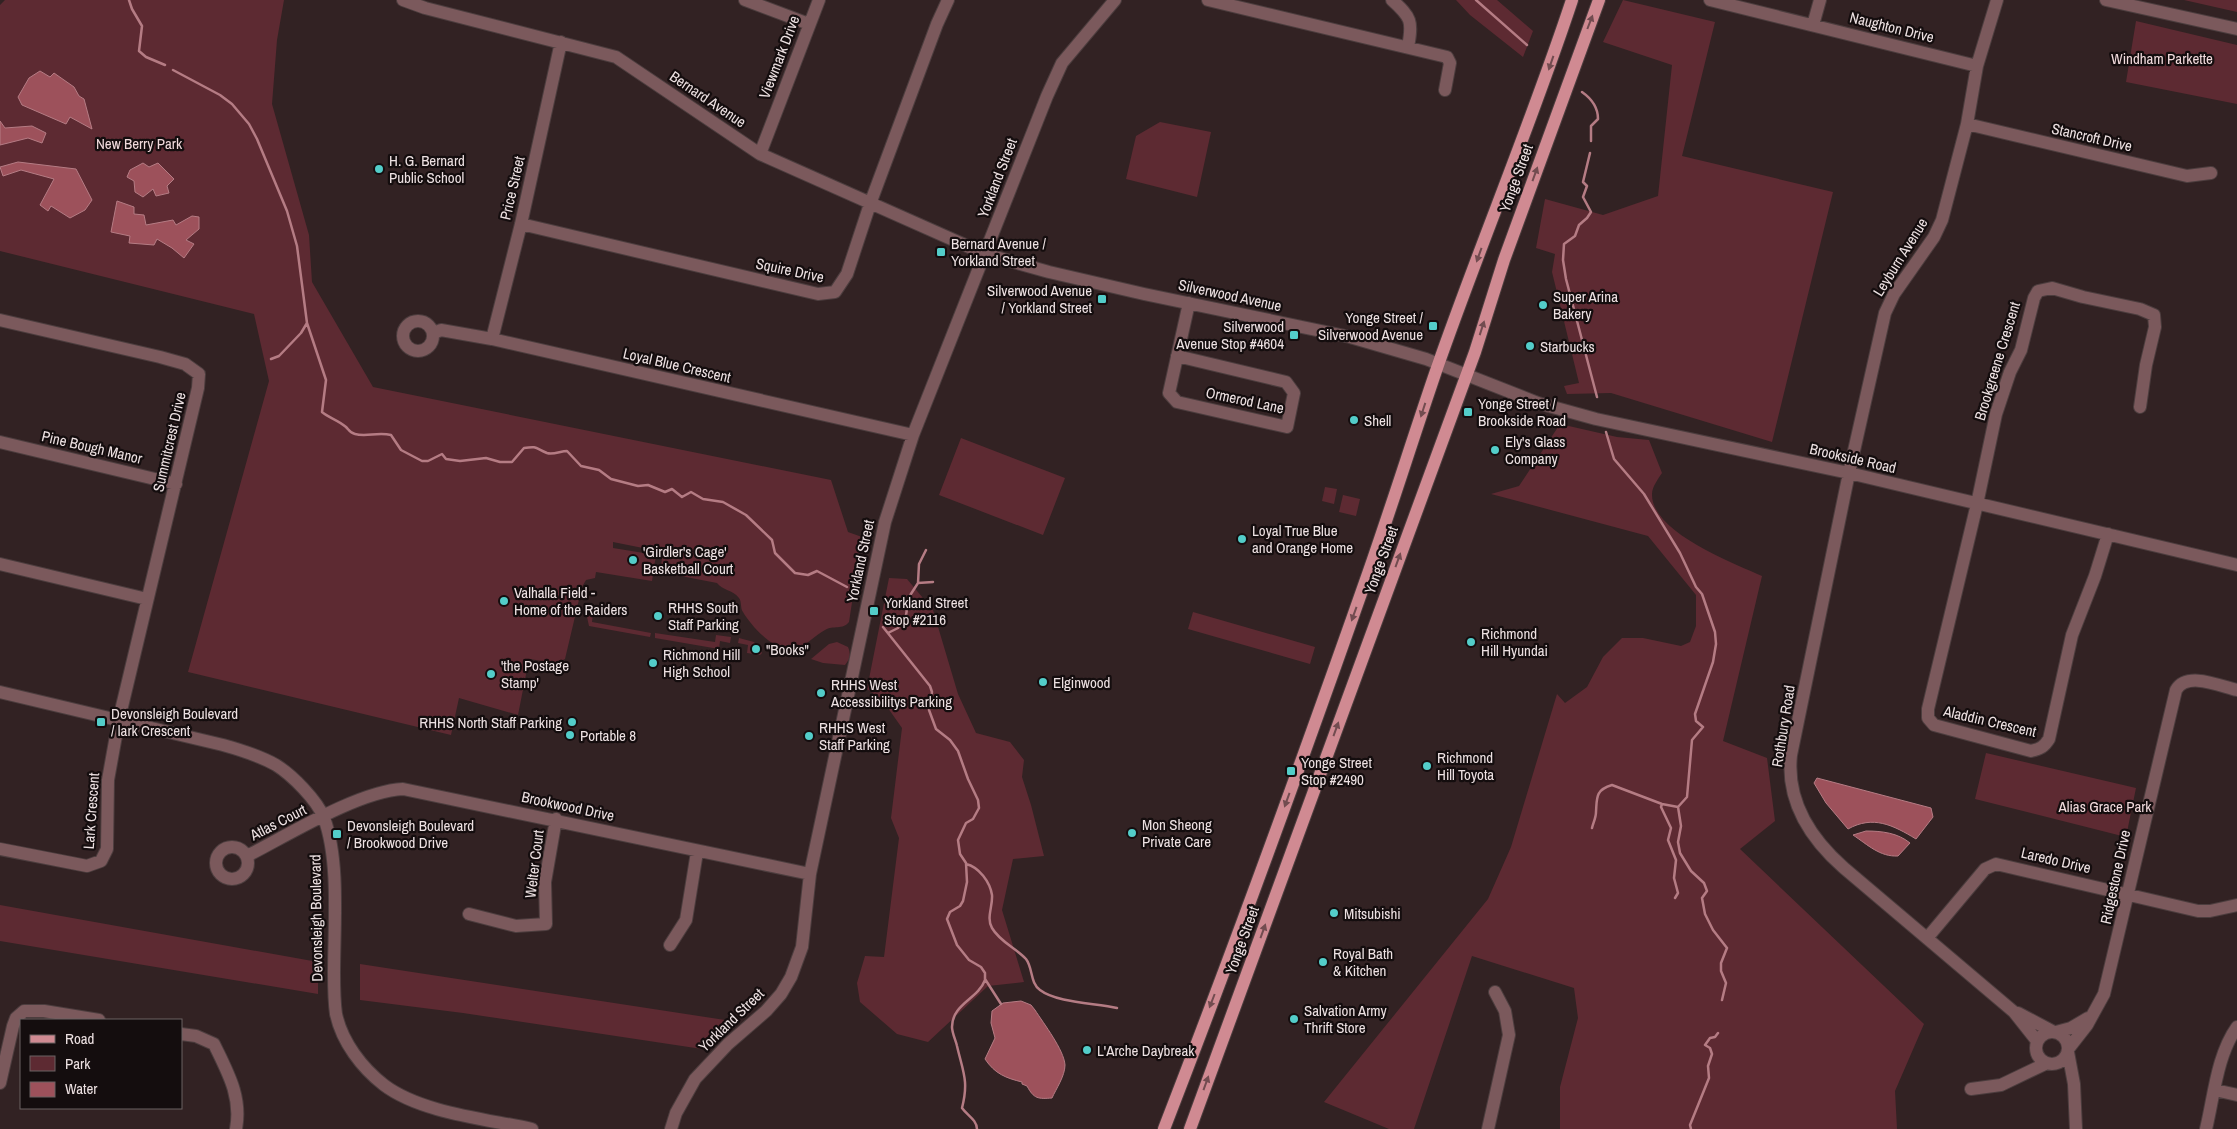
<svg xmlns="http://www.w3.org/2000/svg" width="2237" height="1129" font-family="'Archivo Narrow',sans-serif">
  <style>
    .green { fill: #5d2a32 }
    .water { fill: #9d515b; stroke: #b57c84 }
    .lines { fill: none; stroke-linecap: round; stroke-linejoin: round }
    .stream { stroke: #b57c84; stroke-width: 2.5 }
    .minor-casing { stroke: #4c3d3e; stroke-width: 14 }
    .major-casing { stroke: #4c3d3e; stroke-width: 14 }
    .minor { stroke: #7b595c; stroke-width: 12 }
    .major { stroke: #d08a92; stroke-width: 12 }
    .oneway { fill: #724c50 }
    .poi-dot { fill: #53cdc9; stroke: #140d0e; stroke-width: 2 }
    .labels { text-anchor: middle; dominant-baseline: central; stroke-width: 4.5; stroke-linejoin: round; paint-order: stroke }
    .street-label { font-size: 15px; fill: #ede1e2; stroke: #140d0e }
    .park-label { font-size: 15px; fill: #f1dadc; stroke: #140d0e }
    .poi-label { font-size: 15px; fill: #ede1e2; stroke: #140d0e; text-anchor: start }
  </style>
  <rect width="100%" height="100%" fill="#322223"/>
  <path class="green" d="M5,0H284L277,40L272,104L309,235L312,282L373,387L831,480L848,532L862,537L849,622C843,630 833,625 825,630C815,635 806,646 796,649C778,656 751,626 743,612C740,608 742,602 739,598C733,590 722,590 717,583L660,572L663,552L613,542V548L656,555L652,581L596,572L595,578L586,580L582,587L565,659L557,663L529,659L518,715L459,698L451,735L188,672L269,381L254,314L0,251V5Z
    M1456,0H1497L1533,31L1523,57L1470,15Z
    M1623,0L1715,22L1682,156L1833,192L1772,442L1611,393L1567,394L1564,386L1579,383L1552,272L1555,254L1536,248L1545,199L1603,215L1658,196L1672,65L1603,42Z
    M2184,0H2237V12Z
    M2136,21L2237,45V104L2126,82Z
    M1160,122L1211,132L1197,197L1126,179L1136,136Z
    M1560,424L1617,437L1649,440L1662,473C1658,479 1652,487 1652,494C1651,532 1733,563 1762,576L1723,741L1767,758L1775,821L1740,849L1924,1024L1895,1091L1897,1129H1560V1087L1578,1018L1574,988L1472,956L1414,1129H1389L1324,1102L1488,899L1511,847L1557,694L1565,703L1587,687L1603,657L1622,638H1643L1681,646L1690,642L1696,626V595L1648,536L1491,494L1519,486Z
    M961,438L1065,478L1043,535L939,495Z
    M1325,487L1337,489L1334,504L1322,501Z
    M1343,495L1360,499L1356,516L1339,512Z
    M889,578L907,579L933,610L958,694L976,733L1010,742L1024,760L1022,777L1031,805L1044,856L1013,859L1002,910L1024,982L988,986L928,1042L897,1034L860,1002L857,983L865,956L884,957L899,838L891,818L902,728L883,701L867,689Z
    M1193,612L1315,647L1310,664L1188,629Z
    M593,614L592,622L651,633L650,637L589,626L587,617Z
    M655,633L715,642L716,635L731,637L730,643L720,641L719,649L655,638Z
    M739,638L754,642L762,653L760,655L747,653L748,645L738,643Z
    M837,642L848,647C851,654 850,659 845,665L823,663L811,659L829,644Z
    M1986,753L2136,788L2126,837L1975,799Z
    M0,905L318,962V994L0,941Z
    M360,964L725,1020L702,1049L463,1013L360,1000Z"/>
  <path class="water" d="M40,71L50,77L54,73L74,87L79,96L84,99L92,129L70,117L66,124L22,105L18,97L29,78Z
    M0,121L5,128L32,126L46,133L42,143L28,138L0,145Z
    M18,162L76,169L92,200L85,210L70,218L51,206L48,211L40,205L54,179L21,170L3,176L0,167Z
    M143,163L149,167L158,163L174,179L167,186L169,193L156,196L153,189L143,197L135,192L134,181L127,177L130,170Z
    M117,201L134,207V214L144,215L146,225L173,220L176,225L192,216L199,217V229L186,240L194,244L184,258L172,248L157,239L154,245L129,243L130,236L111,232Z
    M1817,778L1931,808L1933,817L1916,839C1893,825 1873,815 1848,829L1826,803L1814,783Z
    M1866,831C1882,831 1898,833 1910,843L1898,856C1880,857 1868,845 1853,835Z
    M1021,1001L1031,1005L1035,1010C1044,1024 1064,1050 1065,1065C1065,1076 1056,1089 1052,1098C1038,1099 1034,1099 1027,1086L1022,1084V1082C1006,1078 995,1074 985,1059L995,1038L991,1023L992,1011L1003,1003Z"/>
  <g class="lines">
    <path class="stream" d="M129,0L132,9L142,26L139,51L146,57L165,65
      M1476,0L1527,45
      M173,70L220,95L232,104L249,124L257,139L287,211L297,246L307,323L326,380L322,412C329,418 338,420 346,427C349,430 350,433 355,434C366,437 378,432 391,435L401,450L422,461H428L442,454L446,459L460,461L486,458L500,462H512L524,448C538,446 535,448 547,453C553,455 561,451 567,451L581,466L599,470L611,479L638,486L648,485L665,492L672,489L682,497L691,492L703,499L723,502L746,515L772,540L775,553L795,573L808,575L817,571L847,587
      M1582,92C1592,99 1598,107 1598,119L1591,126V141
      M1590,153L1583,182L1587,186L1583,197L1591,212L1587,218L1579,225L1575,236L1564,244L1563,260L1566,279L1597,397
      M271,359L279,356L301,333L307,323
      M1606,432L1614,459L1644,494L1680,553L1696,587L1702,594L1715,632L1716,644L1713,662L1695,714L1696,721L1703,727L1692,740L1687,797L1678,807L1681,826L1678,842L1680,853L1691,871L1704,883L1707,891L1702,898L1705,914L1713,930L1727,948L1721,963V971L1726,983L1722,1000
      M918,583L933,582
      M883,627L930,686L932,692L929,710L936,729L950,740L958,751L968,779L978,800L979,808L973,819L966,823L958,840L960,854L966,863L967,882L963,901L960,906L950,912L947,919L957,945L969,960L981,967L985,973V979L1001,1004
      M888,633L898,628L906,615L909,597L918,583L919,564L926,550
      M1662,804L1661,807L1671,828L1668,840L1676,860L1674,878L1678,893L1675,898
      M1592,828C1593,823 1596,818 1596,812C1597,798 1595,790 1612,785L1662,804L1678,807
      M966,864C979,867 990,882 992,895C993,906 986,918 992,928C1000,942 1016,948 1026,959C1033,968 1030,983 1040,990C1057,1003 1096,1003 1117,1008
      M977,1129C977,1120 967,1115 962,1108C969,1081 963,1072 957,1046C956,1041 952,1033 952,1027C952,1004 978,999 985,980
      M1691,1129L1690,1125L1709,1078L1708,1066L1712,1054L1710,1048L1705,1045L1710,1038L1715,1037L1718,1033"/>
    <defs>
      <path id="minor" d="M403,0L425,8L616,57L760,154L985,254L1049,272L1144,294L1350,337L1426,359L1538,403L1596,419L1849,473L2237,565
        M745,0L809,24
        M1208,0L1447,57L1450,63L1445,90
        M1392,0C1411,17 1413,21 1408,47
        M1710,0L1977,66
        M1997,0L1977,66L1967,124L1942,220L1934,237L1894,294L1885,313L1849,473L1791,755C1786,802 1811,839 1844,868L2014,1012L2037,1041
        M2106,0L2237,29
        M1813,25L1820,0
        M1967,124L2187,176L2211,173
        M760,154L819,0
        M521,224L818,294L835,292L847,274L870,204L937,24L948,0
        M0,320L160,357L185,364L199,374L198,388L119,719L108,780L107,849L101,861L87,866L0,849
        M403 336a15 15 0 1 1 30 0a15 15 0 1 1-30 0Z
        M434,333L441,330L492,339L913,435
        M492,339L521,224L561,42
        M1177,356L1286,382L1294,393L1287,427L1177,402L1169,393L1189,303
        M0,442L176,484
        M2108,534L2095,576L2072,635L2049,739C2044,747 2040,749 2031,751L1934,725L1928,718V709L1977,504L1996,414L2010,372L2021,350L2034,298L2038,291L2052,288L2083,297L2140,309L2154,315L2155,327L2146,365L2140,407
        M0,564L147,599
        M0,692L223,745C241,750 260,756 276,765C292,775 317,800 324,818C340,861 334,926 334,973C334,986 334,1000 336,1014C342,1042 362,1068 384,1085C421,1113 487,1119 532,1129
        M216 863a16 16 0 1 1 32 0a16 16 0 1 1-32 0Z
        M247,856C288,835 359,791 403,789L810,874
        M469,914L516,926L546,924L545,882L556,819
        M1928,937L1985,869L1996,864L2198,911H2210L2237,905
        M670,945L686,920L697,852
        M2018,1013L2052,1031
        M2036 1048a16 16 0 1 1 32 0a16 16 0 1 1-32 0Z
        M2056,1032L2071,1028L2088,1018
        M181,1034L196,1036L214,1044C228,1073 242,1097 236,1129
        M2069,1048L2087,1025L2104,994L2176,690C2187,671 2220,686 2237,690
        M2068,1052L2074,1084L2076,1129
        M0,1083L13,1026L16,1018L24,1011H44L99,1020
        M1971,1089L2001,1085L2047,1063
        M2215,1090L2237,1095
        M671,1129L676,1113L695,1079L728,1044L766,1011L781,994L791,977L802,947L810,874L885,522L913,435L1047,96L1062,63L1115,0
        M1488,1129L1509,1035L1505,1011L1495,992
        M2206,1129C2214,1096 2217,1055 2237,1027"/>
      <path id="major" d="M1164,1129C1236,943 1304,756 1370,568C1393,502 1414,435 1437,368C1480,245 1531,124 1572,0
        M1190,1129L1475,352L1504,260L1599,0"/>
    </defs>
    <use href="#minor" class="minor-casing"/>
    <use href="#major" class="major-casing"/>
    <use href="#minor" class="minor"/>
    <use href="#major" class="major"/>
  </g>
  <defs><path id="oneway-solid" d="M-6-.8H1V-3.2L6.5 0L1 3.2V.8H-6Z" transform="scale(1.25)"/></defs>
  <g class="oneway">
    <use href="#oneway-solid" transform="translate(1590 22) rotate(-69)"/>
    <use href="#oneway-solid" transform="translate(1551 63) rotate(109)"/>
    <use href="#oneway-solid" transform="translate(1535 174) rotate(-70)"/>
    <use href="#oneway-solid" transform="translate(1479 255) rotate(110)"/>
    <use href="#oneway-solid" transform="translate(1482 328) rotate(-72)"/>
    <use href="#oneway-solid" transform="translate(1423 410) rotate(108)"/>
    <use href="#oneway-solid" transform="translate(1398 560) rotate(-70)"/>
    <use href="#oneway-solid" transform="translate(1354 614) rotate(110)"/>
    <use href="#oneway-solid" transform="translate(1336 729) rotate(-70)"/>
    <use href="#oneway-solid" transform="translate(1287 800) rotate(110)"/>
    <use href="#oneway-solid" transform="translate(1263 931) rotate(-70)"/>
    <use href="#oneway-solid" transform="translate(1212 1001) rotate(111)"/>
    <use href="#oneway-solid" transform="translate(1206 1083) rotate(-70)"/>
  </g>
  <g class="poi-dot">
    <circle cx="379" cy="169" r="5"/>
    <rect x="936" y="247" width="10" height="10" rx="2.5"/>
    <rect x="1097" y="294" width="10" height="10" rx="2.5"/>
    <circle cx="1543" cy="305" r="5"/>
    <rect x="1428" y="321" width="10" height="10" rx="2.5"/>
    <rect x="1289" y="330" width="10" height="10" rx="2.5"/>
    <circle cx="1530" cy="346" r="5"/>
    <rect x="1463" y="407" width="10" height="10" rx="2.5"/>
    <circle cx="1354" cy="420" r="5"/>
    <circle cx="1495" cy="450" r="5"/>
    <circle cx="1242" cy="539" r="5"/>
    <circle cx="633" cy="560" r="5"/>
    <circle cx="504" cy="601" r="5"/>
    <rect x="869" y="606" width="10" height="10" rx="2.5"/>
    <circle cx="658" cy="616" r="5"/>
    <circle cx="1471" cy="642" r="5"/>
    <circle cx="756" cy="649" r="5"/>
    <circle cx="653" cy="663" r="5"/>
    <circle cx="491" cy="674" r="5"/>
    <circle cx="1043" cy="682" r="5"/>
    <circle cx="821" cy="693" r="5"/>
    <rect x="96" y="717" width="10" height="10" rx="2.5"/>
    <circle cx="572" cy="722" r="5"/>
    <circle cx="570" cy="735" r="5"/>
    <circle cx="809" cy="736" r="5"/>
    <circle cx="1427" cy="766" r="5"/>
    <rect x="1286" y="766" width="10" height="10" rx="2.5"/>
    <circle cx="1132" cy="833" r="5"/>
    <rect x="332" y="829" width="10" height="10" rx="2.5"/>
    <circle cx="1334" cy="913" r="5"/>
    <circle cx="1323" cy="962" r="5"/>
    <circle cx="1294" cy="1019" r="5"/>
    <circle cx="1087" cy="1050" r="5"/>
  </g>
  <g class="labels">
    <g class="street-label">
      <text transform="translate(1892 27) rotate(14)">Naughton Drive</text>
      <text transform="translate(779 57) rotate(-69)">Viewmark Drive</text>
      <text transform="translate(708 99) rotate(34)">Bernard Avenue</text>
      <text transform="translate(2092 137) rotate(13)">Stancroft Drive</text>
      <text transform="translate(997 178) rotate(-69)">Yorkland Street</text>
      <text transform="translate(1516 178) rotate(-70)">Yonge Street</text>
      <text transform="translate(512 188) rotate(-77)">Price Street</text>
      <text transform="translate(1900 257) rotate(-58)">Leyburn Avenue</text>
      <text transform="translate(790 270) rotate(12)">Squire Drive</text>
      <text transform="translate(1230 295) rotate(12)">Silverwood Avenue</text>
      <text transform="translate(1997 361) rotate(-73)">Brookgreene Crescent</text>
      <text transform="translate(677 365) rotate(13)">Loyal Blue Crescent</text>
      <text transform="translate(1245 400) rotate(12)">Ormerod Lane</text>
      <text transform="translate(169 442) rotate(-77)">Summitcrest Drive</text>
      <text transform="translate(92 447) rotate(13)">Pine Bough Manor</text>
      <text transform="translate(1853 458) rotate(13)">Brookside Road</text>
      <text transform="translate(1381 560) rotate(-70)">Yonge Street</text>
      <text transform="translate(860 561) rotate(-78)">Yorkland Street</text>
      <text transform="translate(1990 721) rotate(13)">Aladdin Crescent</text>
      <text transform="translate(1783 726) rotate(-81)">Rothbury Road</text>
      <text transform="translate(568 806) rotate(12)">Brookwood Drive</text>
      <text transform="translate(91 811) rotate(-86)">Lark Crescent</text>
      <text transform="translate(278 822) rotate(-27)">Atlas Court</text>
      <text transform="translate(2056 860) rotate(13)">Laredo Drive</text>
      <text transform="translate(534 864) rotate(-83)">Welter Court</text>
      <text transform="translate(2115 877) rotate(-78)">Ridgestone Drive</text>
      <text transform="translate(316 918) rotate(-91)">Devonsleigh Boulevard</text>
      <text transform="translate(1242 940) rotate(-70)">Yonge Street</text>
      <text transform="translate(731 1020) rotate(-44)">Yorkland Street</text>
    </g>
    <g class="park-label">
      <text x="2162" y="58">Windham Parkette</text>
      <text x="139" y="143">New Berry Park</text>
      <text x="2105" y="806">Alias Grace Park</text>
    </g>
    <g class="poi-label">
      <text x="389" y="160">H. G. Bernard<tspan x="389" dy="17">Public School</tspan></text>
      <text x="951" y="243">Bernard Avenue /<tspan x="951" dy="17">Yorkland Street</tspan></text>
      <text x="1092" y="290" text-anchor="end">Silverwood Avenue<tspan x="1092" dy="17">/ Yorkland Street</tspan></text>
      <text x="1553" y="296">Super Arina<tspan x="1553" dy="17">Bakery</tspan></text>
      <text x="1423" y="317" text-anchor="end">Yonge Street /<tspan x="1423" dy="17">Silverwood Avenue</tspan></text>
      <text x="1284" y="326" text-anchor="end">Silverwood<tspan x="1284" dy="17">Avenue Stop #4604</tspan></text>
      <text x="1540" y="346">Starbucks</text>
      <text x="1478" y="403">Yonge Street /<tspan x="1478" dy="17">Brookside Road</tspan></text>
      <text x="1364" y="420">Shell</text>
      <text x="1505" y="441">Ely's Glass<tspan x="1505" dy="17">Company</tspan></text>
      <text x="1252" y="530">Loyal True Blue<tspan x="1252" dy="17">and Orange Home</tspan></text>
      <text x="643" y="551">'Girdler's Cage'<tspan x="643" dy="17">Basketball Court</tspan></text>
      <text x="514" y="592">Valhalla Field -<tspan x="514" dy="17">Home of the Raiders</tspan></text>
      <text x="884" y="602">Yorkland Street<tspan x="884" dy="17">Stop #2116</tspan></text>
      <text x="668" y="607">RHHS South<tspan x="668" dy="17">Staff Parking</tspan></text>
      <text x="1481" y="633">Richmond<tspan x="1481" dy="17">Hill Hyundai</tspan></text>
      <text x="766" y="649">"Books"</text>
      <text x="663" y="654">Richmond Hill<tspan x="663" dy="17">High School</tspan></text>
      <text x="501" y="665">'the Postage<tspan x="501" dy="17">Stamp'</tspan></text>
      <text x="1053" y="682">Elginwood</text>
      <text x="831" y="684">RHHS West<tspan x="831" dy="17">Accessibilitys Parking</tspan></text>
      <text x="111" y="713">Devonsleigh Boulevard<tspan x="111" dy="17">/ lark Crescent</tspan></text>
      <text x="562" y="722" text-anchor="end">RHHS North Staff Parking</text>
      <text x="819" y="727">RHHS West<tspan x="819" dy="17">Staff Parking</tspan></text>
      <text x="580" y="735">Portable 8</text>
      <text x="1437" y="757">Richmond<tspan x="1437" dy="17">Hill Toyota</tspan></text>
      <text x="1301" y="762">Yonge Street<tspan x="1301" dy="17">Stop #2490</tspan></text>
      <text x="1142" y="824">Mon Sheong<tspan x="1142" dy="17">Private Care</tspan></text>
      <text x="347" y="825">Devonsleigh Boulevard<tspan x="347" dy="17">/ Brookwood Drive</tspan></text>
      <text x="1344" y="913">Mitsubishi</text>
      <text x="1333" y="953">Royal Bath<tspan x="1333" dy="17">&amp; Kitchen</tspan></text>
      <text x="1304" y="1010">Salvation Army<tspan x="1304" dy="17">Thrift Store</tspan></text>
      <text x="1097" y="1050">L'Arche Daybreak</text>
    </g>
  </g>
  <rect x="20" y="1019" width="162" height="90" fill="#140d0e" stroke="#6b6263"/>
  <rect x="30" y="1035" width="25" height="8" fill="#d08a92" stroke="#6b6263"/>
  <text x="65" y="1044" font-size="15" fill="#ede1e2">Road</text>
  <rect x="30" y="1056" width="25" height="15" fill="#5d2a32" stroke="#6b6263"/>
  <text x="65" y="1069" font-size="15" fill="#ede1e2">Park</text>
  <rect x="30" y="1082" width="25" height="15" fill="#9d515b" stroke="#6b6263"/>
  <text x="65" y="1094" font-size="15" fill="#ede1e2">Water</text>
</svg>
